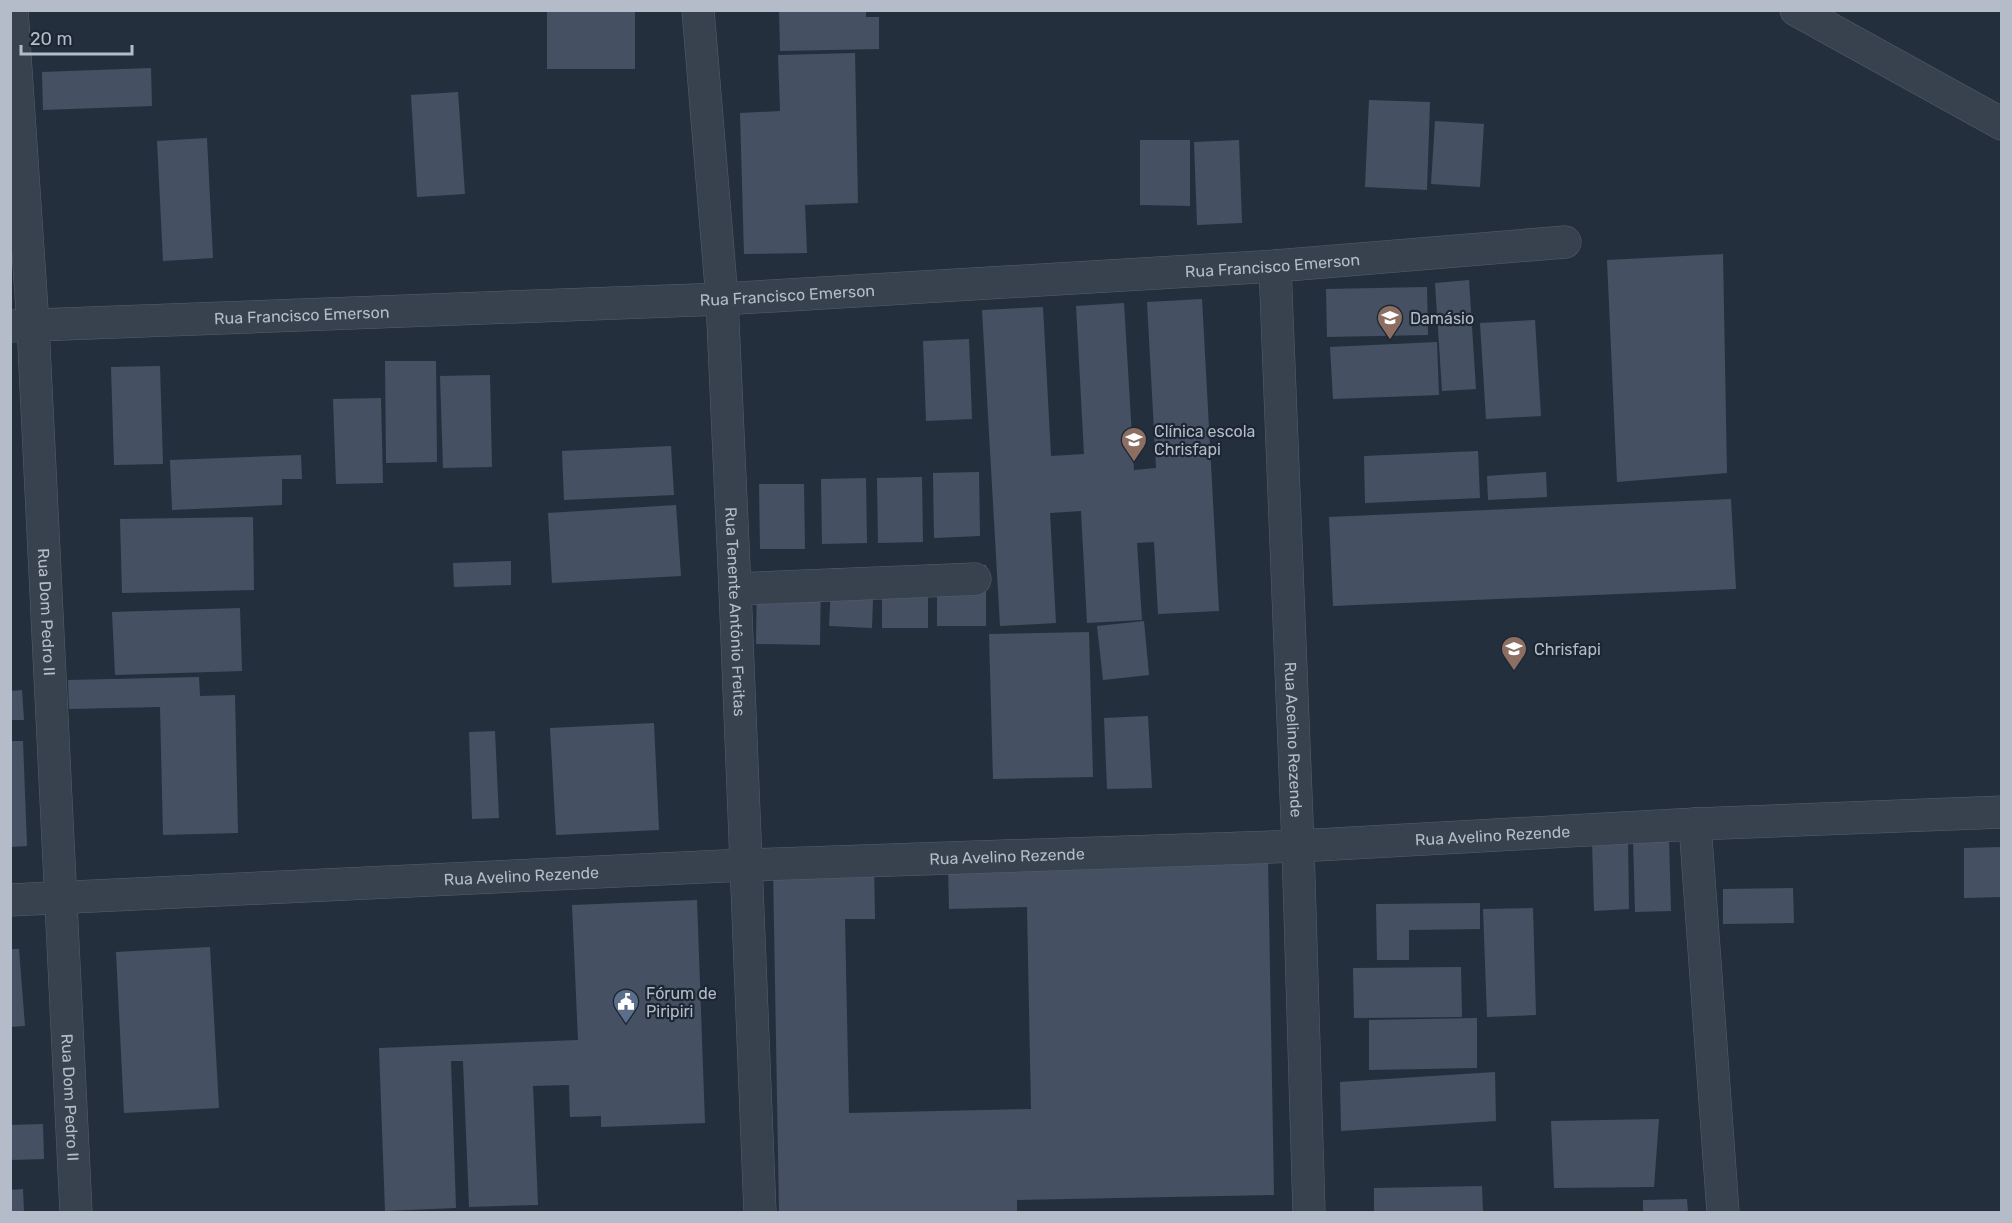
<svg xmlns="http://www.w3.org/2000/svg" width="2012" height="1223" font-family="Rubik,sans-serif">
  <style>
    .building { fill: #455162 }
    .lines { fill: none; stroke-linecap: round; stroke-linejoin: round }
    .minor-casing { stroke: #565f6c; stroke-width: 33 }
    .minor { stroke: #38414e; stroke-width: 32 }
    .labels { text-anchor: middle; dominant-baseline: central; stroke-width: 4.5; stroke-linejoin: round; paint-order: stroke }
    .street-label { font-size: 16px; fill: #b4bcc9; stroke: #1d2633 }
    .poi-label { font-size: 16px; fill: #b4bcc9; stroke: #1d2633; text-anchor: start }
  </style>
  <rect width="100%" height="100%" fill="#242f3e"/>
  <path class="building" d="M547,10H635V69H547Z
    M779,10H866V17H879V49L780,51Z
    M855,53L858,203L805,205L807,253L744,254L740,113L780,111L778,55Z
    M151,68L152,106L43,110L42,72Z
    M458,92L465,194L417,197L411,95Z
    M1369,100L1430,102L1427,190L1365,187Z
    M1435,121L1484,124L1480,187L1431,184Z
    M207,138L213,258L163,261L157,141Z
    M1140,140H1190V206L1140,205Z
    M1239,140L1242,223L1197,225L1194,142Z
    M1723,254L1727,473L1617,482L1607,260Z
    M1469,280L1476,389L1442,391L1435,283Z
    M1427,287L1428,335L1327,337L1326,289Z
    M1202,299L1219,611L1158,614L1154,542L1137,543L1142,620L1087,623L1081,511L1050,513L1056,623L1000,626L982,310L1043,307L1051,456L1084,454L1076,306L1124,303L1134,470L1156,468L1147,302Z
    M1535,320L1541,416L1486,419L1480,323Z
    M969,339L972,419L926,421L923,341Z
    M1437,342L1439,395L1333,399L1330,347Z
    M385,361H436L437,462L386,463Z
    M160,366L163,464L114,465L111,367Z
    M490,375L492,467L443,468L440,376Z
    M381,398L383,483L336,484L333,399Z
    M671,446L674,495L564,500L562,451Z
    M1478,451L1480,498L1365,503L1364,456Z
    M301,455L302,479H282V505L172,510L170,460Z
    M979,472L980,536L934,538L933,473Z
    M1546,472L1547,497L1488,500L1487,476Z
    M922,477L923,542L878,543L877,478Z
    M866,478L867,543L822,544L821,479Z
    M759,484H804L805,549H760Z
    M1731,499L1736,589L1333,606L1329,517Z
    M676,505L681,576L552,583L548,513Z
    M253,517L254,590L122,593L120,519Z
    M511,561V585L454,587L453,563Z
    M937,565H986V626H937Z
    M832,568L874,570L872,628L829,626Z
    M757,572L821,573L820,645L756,644Z
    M882,573H928V628H882Z
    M240,608L242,671L115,675L112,612Z
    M1144,621L1149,675L1103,680L1097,626Z
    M1089,632L1093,777L993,779L989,634Z
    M199,677L200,696L235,695L238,833L163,835L160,707L69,709L68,680Z
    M22,690L24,720H10V691Z
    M1148,716L1152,788L1107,789L1104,718Z
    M654,723L659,830L556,835L550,728Z
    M495,731L499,818L472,819L469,732Z
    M10,741H23L27,846L10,847Z
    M1628,839L1629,909L1594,911L1592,840Z
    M1669,840L1671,911L1635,912L1633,841Z
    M2002,847V897L1964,898V848Z
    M1268,858L1274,1195L1017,1200V1212H779L773,867L874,865L875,919H845L849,1113L1031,1109L1027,907L949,909L948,863Z
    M1793,888L1794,923L1723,924V889Z
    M697,900L705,1123L601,1127V1116L570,1117L569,1085L533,1086L538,1205L469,1207L463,1061H451L456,1208L385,1211L379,1048L578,1040L572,905Z
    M1480,903V929L1409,930V960H1377L1376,904Z
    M1533,908L1536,1015L1487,1017L1483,909Z
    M210,947L219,1108L124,1113L116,952Z
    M10,949H19L25,1026L10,1027Z
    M1461,967L1462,1017L1354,1018L1353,968Z
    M1477,1018V1068L1369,1070V1020Z
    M1495,1072L1496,1121L1341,1131L1340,1082Z
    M1659,1119L1654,1187L1554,1188L1551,1121Z
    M43,1124L44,1159L10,1160V1125Z
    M1482,1186L1483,1212H1374V1188Z
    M23,1189L24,1212H10V1190Z
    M1687,1199L1688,1212H1643V1200Z"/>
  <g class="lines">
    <defs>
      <g id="minor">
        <path id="s1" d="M12,10L33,325L76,1212"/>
        <path id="s2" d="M698,10L722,299L735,589L760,1212"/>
        <path d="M1796,10L2002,124"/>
        <path id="s3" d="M1275,266L1298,846L1309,1212"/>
        <path id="s4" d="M10,326L722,299L1275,266L1565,242"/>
        <path d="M735,589L975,579"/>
        <path d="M1695,824L1723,1212"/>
        <path id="s5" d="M10,900L745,865L1298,846L1695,824L2002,812"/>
      </g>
    </defs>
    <use href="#minor" class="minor-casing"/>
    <use href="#minor" class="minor"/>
  </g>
  <defs>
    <symbol id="university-pin" viewBox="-11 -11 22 30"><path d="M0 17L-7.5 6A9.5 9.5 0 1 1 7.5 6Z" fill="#8d6e63" stroke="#1d2633"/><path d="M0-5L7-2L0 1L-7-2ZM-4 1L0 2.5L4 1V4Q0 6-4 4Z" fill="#fff"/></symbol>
    <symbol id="civic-pin" viewBox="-11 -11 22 30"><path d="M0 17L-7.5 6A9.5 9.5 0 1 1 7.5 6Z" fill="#5c6f8a" stroke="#1d2633"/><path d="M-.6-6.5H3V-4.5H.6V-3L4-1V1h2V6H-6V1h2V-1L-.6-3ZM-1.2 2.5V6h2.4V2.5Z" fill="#fff"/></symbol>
  </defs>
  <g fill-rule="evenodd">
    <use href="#university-pin" x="1375" y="303" width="30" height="40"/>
    <use href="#university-pin" x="1119" y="425" width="30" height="40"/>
    <use href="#university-pin" x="1499" y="634" width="30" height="40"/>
    <use href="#civic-pin" x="611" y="987" width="30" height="40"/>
  </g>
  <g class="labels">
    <g class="street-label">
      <text stroke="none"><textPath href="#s4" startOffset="1264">Rua Francisco Emerson</textPath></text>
      <text stroke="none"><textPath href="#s4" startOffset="778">Rua Francisco Emerson</textPath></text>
      <text stroke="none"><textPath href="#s4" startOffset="292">Rua Francisco Emerson</textPath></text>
      <text stroke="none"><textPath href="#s1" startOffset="603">Rua Dom Pedro II</textPath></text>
      <text stroke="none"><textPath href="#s2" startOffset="603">Rua Tenente Antônio Freitas</textPath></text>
      <text stroke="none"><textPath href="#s3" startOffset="474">Rua Acelino Rezende</textPath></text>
      <text stroke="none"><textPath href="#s5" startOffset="1484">Rua Avelino Rezende</textPath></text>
      <text stroke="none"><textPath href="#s5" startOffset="998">Rua Avelino Rezende</textPath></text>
      <text stroke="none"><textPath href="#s5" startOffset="512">Rua Avelino Rezende</textPath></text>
      <text stroke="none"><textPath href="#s1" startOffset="1089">Rua Dom Pedro II</textPath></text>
    </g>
    <g class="poi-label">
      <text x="1410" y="318">Damásio</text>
      <text x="1154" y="431">Clínica escola<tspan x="1154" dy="18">Chrisfapi</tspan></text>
      <text x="1534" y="649">Chrisfapi</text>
      <text x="646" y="993">Fórum de<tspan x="646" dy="18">Piripiri</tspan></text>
    </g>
  </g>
  <rect width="2012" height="1223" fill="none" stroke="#b4bcc9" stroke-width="24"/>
  <path d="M21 45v9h111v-9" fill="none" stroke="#b4bcc9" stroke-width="3"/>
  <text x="30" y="45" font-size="18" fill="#b4bcc9" stroke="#1d2633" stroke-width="4.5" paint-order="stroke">20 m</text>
</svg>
